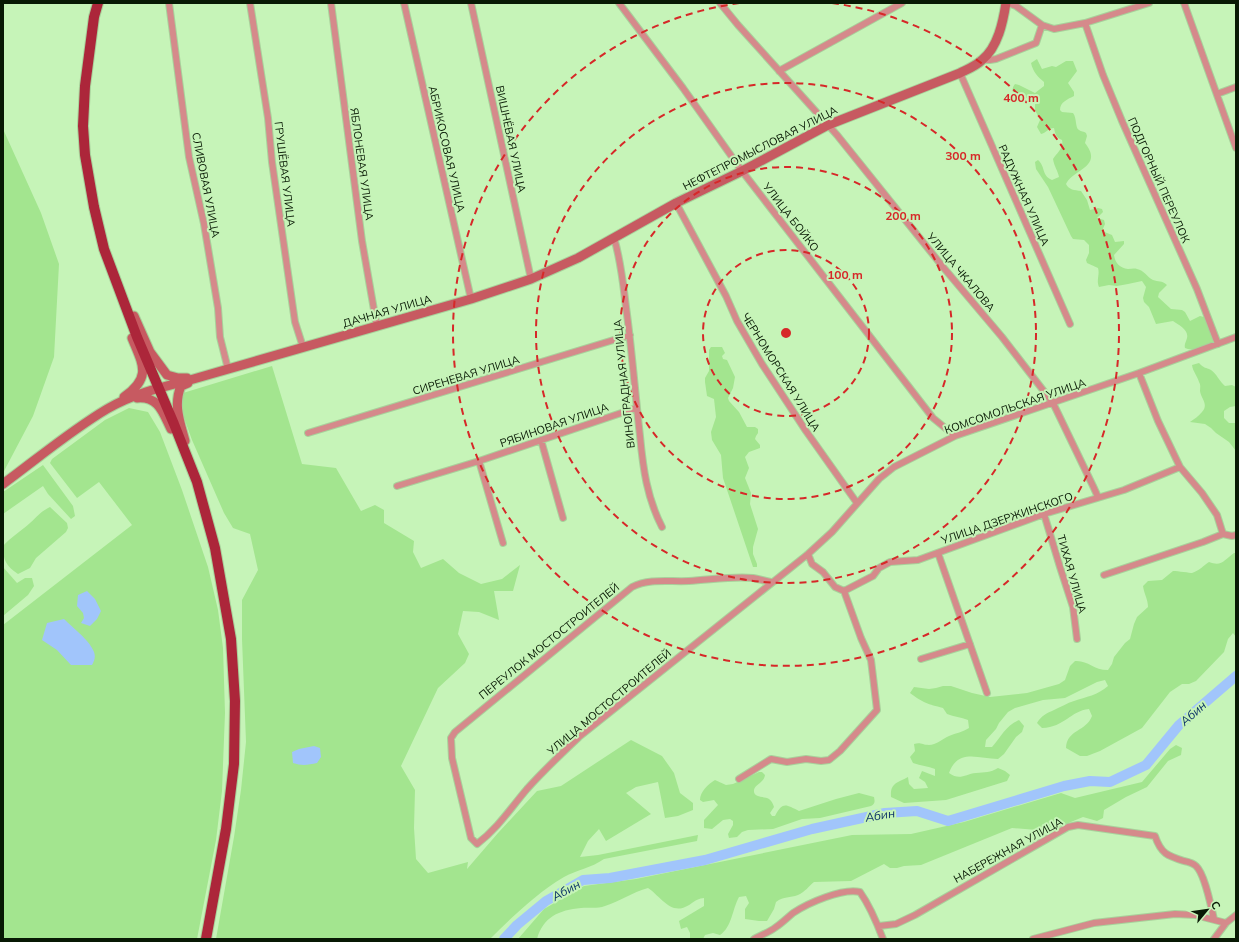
<svg xmlns="http://www.w3.org/2000/svg" width="1239" height="942" font-family="Mulish,sans-serif">
  <style>
    .green { fill: #a3e58f }
    .water { fill: #a1c5fb }
    .lines { fill: none; stroke-linecap: round; stroke-linejoin: round }
    .river { stroke: #a1c5fb; stroke-width: 10 }
    .minor-casing { stroke: #a8d19b; stroke-width: 8 }
    .secondary-casing { stroke: #a8d19b; stroke-width: 11 }
    .trunk-casing { stroke: #a8d19b; stroke-width: 12 }
    .minor { stroke: #d58a8b; stroke-width: 6 }
    .secondary { stroke: #c75a61; stroke-width: 9 }
    .trunk { stroke: #ac263a; stroke-width: 10 }
    .ring { fill: none; stroke: #d62828; stroke-width: 2; stroke-dasharray: 7 5 }
    .labels { text-anchor: middle; dominant-baseline: central; stroke-width: 4; stroke-linejoin: round; paint-order: stroke }
    .street-label { font-size: 11px; fill: #081904; stroke: #c6f4b8 }
    .water-label { font-size: 12px; font-style: italic; fill: #0b3167; stroke: #c6f4b8 }
    .centre { fill: #d62828; stroke: #c6f4b8; stroke-width: 2 }
    .ring-label { font-size: 12px; text-anchor: middle; font-weight: bold; fill: #d62828; stroke: #c6f4b8; stroke-width: 4; stroke-linejoin: round; paint-order: stroke }
  </style>
  <rect width="100%" height="100%" fill="#c6f4b8"/>
  <path class="green" d="M1037,59L1042,69L1052,66L1056,67L1066,61H1073L1077,71L1068,83L1074,92V96C1068,99 1060,102 1060,110L1062,112L1073,113C1077,118 1075,128 1079,130C1081,132 1084,131 1086,133L1087,136L1085,143C1104,167 1073,169 1066,184C1069,190 1074,190 1081,191L1087,200L1090,210L1098,208L1102,209L1103,212L1097,218L1104,220L1105,224L1102,231L1112,235L1115,242L1124,241V244L1114,255C1115,263 1120,268 1128,269C1131,269 1134,268 1137,269C1144,270 1147,277 1153,280C1158,282 1162,280 1167,285L1159,293L1158,297L1171,309L1182,310L1185,312L1190,321L1200,316L1204,317L1213,339V343C1204,346 1193,352 1185,348C1184,344 1186,342 1187,338C1189,330 1179,325 1173,321L1156,324L1149,307L1144,302L1143,298L1146,287L1142,281L1128,284L1117,286L1109,285L1099,287C1096,280 1100,275 1098,268L1087,263L1086,260L1089,253V245L1084,240L1073,239L1071,236L1048,187L1036,169L1035,162L1038,160C1046,167 1041,175 1052,180L1059,177C1058,171 1054,166 1053,159C1057,153 1064,148 1062,140C1056,138 1055,133 1054,128C1048,128 1046,133 1041,134L1037,127L1040,120L1035,110V102L1033,99L1026,98L1021,93L1014,95C1012,90 1012,88 1015,84L1019,85L1035,93L1044,86V82C1038,77 1033,72 1031,63Z
    M3,129L41,213L59,264L54,357L33,416L3,473Z
    M711,347H722L725,353L722,356L723,359L727,360L735,377L733,388L728,398L729,401L739,412L747,427H755L758,429V433L756,436L755,439L760,445V448L749,452L745,457L749,468L745,478L751,493L750,504L758,529L753,547V554L757,564V567H753L752,564L723,478L721,455L712,440L711,432L716,417L714,399L707,396L705,382V378L709,371V350Z
    M1199,363C1205,369 1205,367 1211,370C1216,373 1220,382 1225,386L1232,385L1236,387V406L1230,407L1224,411V418L1229,423H1236V451L1229,442L1216,433L1211,428L1205,424L1190,422C1194,419 1199,416 1202,412C1209,404 1201,399 1200,391C1200,388 1201,385 1199,382C1197,375 1193,372 1192,365Z
    M272,366L302,464L336,468L361,511L375,505L384,510V523L414,541L413,552L421,568L443,559L459,573L481,584L502,579L520,565L513,591H494L499,620L479,612L463,611L458,634L469,654L465,663L438,688L401,766L415,790L414,828L416,859L428,873L468,862L467,869L498,833L537,791L561,786L631,740L662,756L674,773L680,793L693,803V810L678,816L665,818L658,782L636,787L626,793L651,814L606,841L599,829L588,841L580,857L598,855L698,835L697,841L604,859C591,868 577,870 564,877C537,893 512,917 490,939H216L234,837L241,790L246,742L242,639V600L258,570L250,534L233,528L224,513L192,440L179,404L183,393Z
    M129,408L148,412L160,432L182,490L208,567L218,610L223,648L225,713L222,791L216,840L197,939H3V625L132,525L99,482L77,498L50,463L52,459L105,420Z
    M43,465L73,506L75,516L71,519L48,494L43,486L3,514V492Z
    M50,507L67,523L68,528L66,532L36,558L30,568L18,574C6,566 3,560 3,546C11,537 21,531 30,523C38,516 40,512 50,507Z
    M1234,553H1236V637L1233,633L1228,639L1224,652L1196,681L1189,684H1182L1170,692L1142,728L1100,751L1087,756H1080L1066,748C1067,729 1086,732 1092,716L1089,709C1070,711 1065,727 1042,728L1037,723C1041,716 1047,713 1054,710C1061,707 1067,703 1074,701C1086,697 1098,695 1108,686L1105,680L1097,682L1065,698L1043,700L1015,708L1008,712L999,723L996,729L986,740L985,747H992C1001,737 1006,725 1019,720L1024,726L1022,732L1016,737L1004,754L998,759C979,759 958,748 949,773C960,781 965,774 976,773C985,772 990,773 998,768L1005,771L1010,775L1007,781L946,800L904,803L891,797C890,783 897,783 908,777L909,784L914,789L928,788L925,782L919,778L922,771L935,776V769C928,766 921,766 913,763L910,757L915,751L914,744C921,742 922,745 929,745C936,745 942,739 949,736C956,733 963,732 969,728L968,720C961,717 954,717 947,714L943,708C928,704 923,703 910,693L914,687L929,689L936,688L943,686H951L972,693L990,697L1027,693L1059,684L1065,680L1070,666L1075,661C1088,660 1093,670 1108,670L1112,664L1114,657L1125,643L1130,639L1134,624L1137,617L1148,607C1148,599 1144,594 1143,586L1148,581L1162,580L1173,571C1178,571 1190,573 1192,573C1199,571 1204,565 1209,562C1222,567 1224,560 1234,553Z
    M3,567L17,583L25,578H32L34,586L28,595L3,616Z
    M1176,745L1182,748L1181,755L1168,761L1147,787L1126,797L1104,810L1103,818L1097,821L1083,817L1049,831L1012,828L921,865L904,866L897,868H890L884,864L851,881L814,882C809,886 805,892 798,895C790,898 784,896 776,902L774,909L767,921H759L745,919V909L749,903L746,896L739,897C732,910 732,927 720,935L713,933L705,935L703,939H690V933L687,927L681,929L679,921L704,906V898C694,899 693,904 685,907C670,914 659,895 648,888C633,892 620,901 605,906C597,909 589,907 581,908C559,910 543,917 537,939H518L544,909L584,886L636,879L852,835L911,834L964,822L1061,793L1075,798L1142,782L1170,749Z
    M759,772H762L765,775C764,783 755,784 754,790C753,798 765,796 769,799C772,801 773,804 774,807L770,813L772,816H775C783,801 786,805 799,811L836,799L859,793L874,797C875,802 875,804 871,806L820,818L802,819L773,829L748,830L742,832L737,837L729,838L728,834L733,825V821L730,819L723,820L712,829L704,828V820L718,805L714,800L703,802L700,800C700,792 708,784 715,780L726,785L733,784Z"/>
  <path class="water" d="M87,591L95,599L101,611L97,619L90,626L81,623L84,618L83,613L77,606L78,595Z
    M64,619C72,627 89,640 93,650C96,655 95,660 92,665H71L57,650L42,640L47,623Z
    M314,746L320,748L321,757L317,763C308,765 302,766 293,763L292,752L299,749Z"/>
  <g class="lines">
    <path class="river" d="M504,939L517,925L546,901L583,880L610,878L705,860L812,829L885,813L917,811L948,821L1064,786L1090,781L1110,782L1146,765L1179,725L1236,676"/>
    <defs>
      <path id="minor" d="M169,3L189,157L204,224L218,308L220,337L228,369
        M250,3L268,118L272,162L295,322L303,347
        M331,3L362,241L377,327
        M404,3L471,299
        M471,3L531,279
        M619,3L683,88L742,171L933,418L955,436
        M720,3L738,25L837,135L943,267L1002,337L1053,403L1093,486L1098,497
        M1008,3L1016,6L1042,25
        M1184,3L1236,148
        M1085,23L1103,75L1122,121L1197,289L1218,344
        M984,60H990L996,59L1036,43L1042,25L1054,29L1085,23L1149,3
        M779,71L902,3
        M960,73L1070,324
        M1217,94L1236,87
        M676,203L726,296L737,321L762,364L806,431L857,503
        M614,238C621,261 623,283 626,307C632,350 635,393 640,436C643,468 647,498 662,527
        M1139,373L1158,421L1180,467L1202,493L1217,515L1223,534
        M308,433L630,335
        M541,440L563,518
        M479,461L503,543
        M397,486L479,461L636,408
        M1044,514L1060,567L1073,607L1077,639
        M1223,534L1232,536L1236,535
        M938,553L987,693
        M1104,575L1203,542L1223,534
        M771,582C765,581 759,579 753,578C732,576 710,580 689,581C669,582 650,578 632,587L455,732L451,738L452,758L471,838L477,844C498,828 510,809 527,789C543,771 561,754 579,737L808,554L832,532L879,479L894,467L955,436L1139,373L1236,337
        M844,591L873,576L879,568L890,562L918,560L1044,514L1124,490L1180,467
        M921,659L970,644
        M739,779L771,759L787,762L806,759L821,761L829,760L840,751L877,710L871,660L861,638L844,591L835,587L823,572L812,564L808,554
        M879,926L896,924L915,915L1068,827L1078,825L1155,836C1161,854 1168,856 1184,861C1189,862 1193,863 1196,866C1205,874 1211,907 1214,919
        M754,939C761,935 770,932 776,927C782,923 787,918 793,913C808,903 842,888 860,892C870,906 877,923 883,939
        M1033,939L1094,923L1175,914L1195,915L1226,923
        M1214,939L1226,923L1236,915"/>
      <path id="secondary" d="M134,316L150,352L167,375L178,378H187
        M124,397C152,377 143,365 132,338
        M137,398C159,396 163,413 171,429
        M185,441C180,422 173,405 181,386L188,383
        M3,484C37,459 70,431 107,409C132,394 162,387 190,380L471,299L531,279L578,258L676,203L742,171L828,125L960,73C968,69 976,66 982,60C998,47 1003,22 1006,3"/>
      <path id="trunk" d="M98,3L94,17L85,86L83,126L85,155L94,207L104,249L137,337L174,424L197,482L215,548L231,639L235,701L234,764L226,829L206,939"/>
    </defs>
    <use href="#minor" class="minor-casing"/>
    <use href="#secondary" class="secondary-casing"/>
    <use href="#trunk" class="trunk-casing"/>
    <use href="#minor" class="minor"/>
    <use href="#secondary" class="secondary"/>
    <use href="#trunk" class="trunk"/>
  </g>
  <g class="ring">
    <circle cx="786" cy="333" r="83"/>
    <circle cx="786" cy="333" r="166"/>
    <circle cx="786" cy="333" r="250"/>
    <path d="M832 3A333 333 0 1 1 740 3"/>
  </g>
  <g class="labels">
    <g class="street-label">
      <text transform="translate(511 139) rotate(78)">ВИШНЁВАЯ УЛИЦА</text>
      <text transform="translate(760 148) rotate(-27)">НЕФТЕПРОМЫСЛОВАЯ УЛИЦА</text>
      <text transform="translate(447 149) rotate(77)">АБРИКОСОВАЯ УЛИЦА</text>
      <text transform="translate(362 164) rotate(82)">ЯБЛОНЕВАЯ УЛИЦА</text>
      <text transform="translate(285 174) rotate(83)">ГРУШЁВАЯ УЛИЦА</text>
      <text transform="translate(1159 180) rotate(66)">ПОДГОРНЫЙ ПЕРЕУЛОК</text>
      <text transform="translate(206 185) rotate(79)">СЛИВОВАЯ УЛИЦА</text>
      <text transform="translate(1024 195) rotate(66)">РАДУЖНАЯ УЛИЦА</text>
      <text transform="translate(791 217) rotate(52)">УЛИЦА БОЙКО</text>
      <text transform="translate(961 272) rotate(50)">УЛИЦА ЧКАЛОВА</text>
      <text transform="translate(387 311) rotate(-16)">ДАЧНАЯ УЛИЦА</text>
      <text transform="translate(781 372) rotate(58)">ЧЕРНОМОРСКАЯ УЛИЦА</text>
      <text transform="translate(466 375) rotate(-17)">СИРЕНЕВАЯ УЛИЦА</text>
      <text transform="translate(624 384) rotate(-96)">ВИНОГРАДНАЯ УЛИЦА</text>
      <text transform="translate(1015 406) rotate(-19)">КОМСОМОЛЬСКАЯ УЛИЦА</text>
      <text transform="translate(554 425) rotate(-19)">РЯБИНОВАЯ УЛИЦА</text>
      <text transform="translate(1007 518) rotate(-19)">УЛИЦА ДЗЕРЖИНСКОГО</text>
      <text transform="translate(1072 574) rotate(74)">ТИХАЯ УЛИЦА</text>
      <text transform="translate(549 641) rotate(-39)">ПЕРЕУЛОК МОСТОСТРОИТЕЛЕЙ</text>
      <text transform="translate(609 702) rotate(-40)">УЛИЦА МОСТОСТРОИТЕЛЕЙ</text>
      <text transform="translate(1008 850) rotate(-29)">НАБЕРЕЖНАЯ УЛИЦА</text>
    </g>
    <g class="water-label">
      <text transform="translate(1193 713) rotate(-41)">Абин</text>
      <text transform="translate(880 815) rotate(-9)">Абин</text>
      <text transform="translate(566 890) rotate(-29)">Абин</text>
    </g>
  </g>
  <circle cx="786" cy="333" r="6" class="centre"/>
  <g class="ring-label">
    <text x="1021" y="102">400 m</text>
    <text x="963" y="160">300 m</text>
    <text x="903" y="220">200 m</text>
    <text x="845" y="279">100 m</text>
  </g>
  <rect width="1239" height="942" fill="none" stroke="#081904" stroke-width="8"/>
  <g transform="translate(1207 910) rotate(61)" stroke="#c6f4b8" stroke-width="3" paint-order="stroke">
  <path d="M0-3L7 15L0 10L-7 15Z" fill="#081904"/>
  <text y="-6" font-size="11" font-weight="bold" text-anchor="middle" fill="#081904">С</text>
  </g>
</svg>
